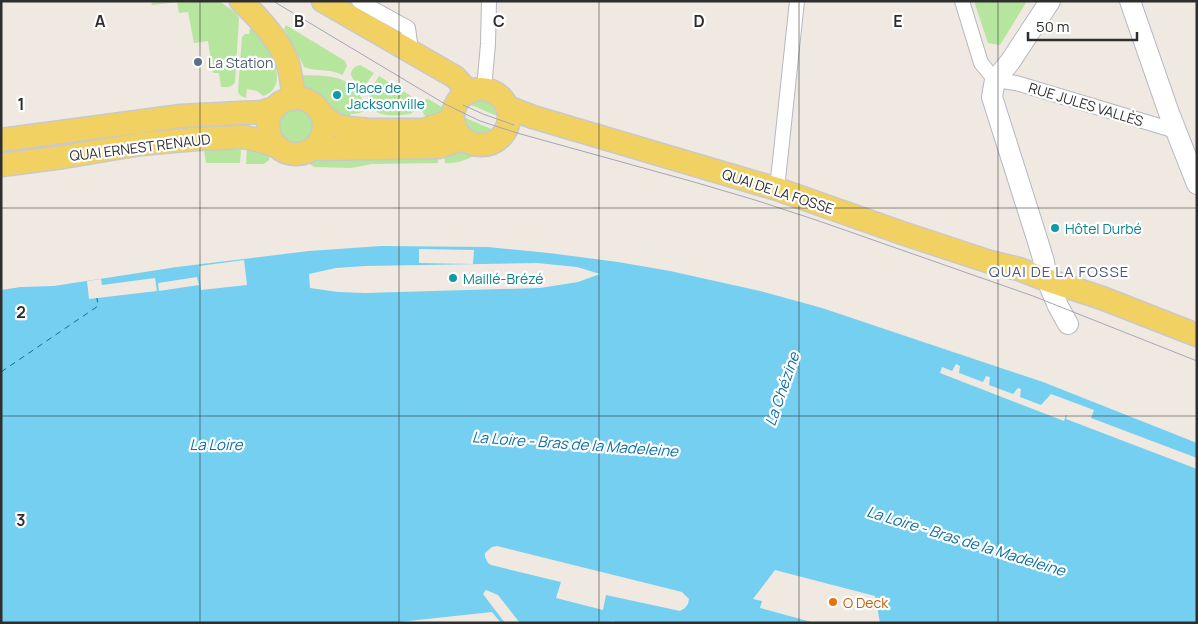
<svg xmlns="http://www.w3.org/2000/svg" width="1198" height="624" font-family="Manrope,sans-serif">
  <style>
    .green { fill: #b6e59e }
    .water { fill: #75cff0; fill-rule: evenodd }
    .pier { fill: #efe9e1 }
    .lines { fill: none; stroke-linecap: round; stroke-linejoin: round }
    .ferry { stroke: #0d6fa3; stroke-width: 1; stroke-dasharray: 6 5; stroke-linecap: butt }
    .minor-casing { stroke: #b4b7c1; stroke-width: 16 }
    .secondary-casing { stroke: #b4b7c1; stroke-width: 22 }
    .primary-casing { stroke: #c9c9c9; stroke-width: 25 }
    .minor { stroke: #fff; stroke-width: 14 }
    .secondary { stroke: #fff; stroke-width: 20 }
    .primary { stroke: #f2d163; stroke-width: 22 }
    .tram { stroke: #a3a6b8; stroke-width: 1 }
    .grid { fill: none; stroke: #2e2e2e; stroke-width: 1; stroke-opacity: 0.55 }
    .service-dot { fill: #5c6f8a; stroke: #fff; stroke-width: 2 }
    .culture-dot { fill: #0f9aa8; stroke: #fff; stroke-width: 2 }
    .food-dot { fill: #e8710a; stroke: #fff; stroke-width: 2 }
    .labels { text-anchor: middle; dominant-baseline: central; stroke-width: 4.5; stroke-linejoin: round; paint-order: stroke }
    .service-label { font-size: 14px; fill: #4e5e75; stroke: #fff; text-anchor: start }
    .culture-label { font-size: 14px; fill: #0d838f; stroke: #fff; text-anchor: start }
    .street-label { font-size: 14px; fill: #2e2e2e; stroke: #fff }
    .food-label { font-size: 14px; fill: #c56008; stroke: #fff; text-anchor: start }
    .neighbourhood-label { font-size: 15px; letter-spacing: 1px; fill: #4d5680; stroke: #fff }
    .water-label { font-size: 15px; font-style: italic; fill: #0d6fa3; stroke: #fff }
    .grid-label { font-size: 16px; text-anchor: middle; font-weight: bold; fill: #2e2e2e; stroke: #fff; stroke-width: 4.5; stroke-linejoin: round; paint-order: stroke }
  </style>
  <rect width="100%" height="100%" fill="#efe9e1"/>
  <path class="green" d="M151,1H219L236,13L239,18L235,82C232,88 226,87 221,87L219,73H213L208,41L194,43L188,12L179,13L177,2L152,5Z
    M974,1H1027L1000,45L988,43Z
    M286,25L345,61L347,66L343,74L342,75C329,68 317,72 304,67L293,45L284,29Z
    M253,26L260,34L280,69L276,70C279,82 275,92 263,96L257,91L247,89L246,96L247,98C243,97 239,96 238,91L242,37L245,34H249L250,29Z
    M360,65L374,73L364,87L353,79L351,75C351,70 354,66 360,65Z
    M298,75C320,76 343,73 358,92C362,98 364,104 363,111L360,113L351,114L350,117L331,113C323,100 315,92 300,89Z
    M379,76L414,98C419,104 417,111 410,114C401,115 379,118 374,109C371,104 371,98 369,93Z
    M476,97C490,96 500,103 502,118L466,103L470,100Z
    M426,99H428L442,107L443,109L439,114L428,117L424,115C422,110 422,103 426,99Z
    M276 125a20 20 0 1 1 40 0a20 20 0 1 1-40 0Z
    M461,116L496,131C481,145 463,136 461,116Z
    M247,147L268,154L269,156V160L264,164H246Z
    M204,150H241L240,163H206Z
    M459,152L478,154C468,159 457,164 445,163L444,156Z
    M438,157V163L372,164L351,168L314,167L311,165V163L313,161L341,159H422Z"/>
  <path class="water" d="M381,246L488,247L549,253L618,262L670,271L760,291L822,308L1043,382L1197,443V623H617L612,621L611,623H520L498,595L486,590L483,594L505,623H501L492,612L390,623H1V290L21,287L54,286L177,267L309,251ZM537,263L577,267L600,274L578,282L540,288L365,293L338,292L310,288L309,274L336,268L365,266Z"/>
  <path class="pier" d="M419,249L474,250L473,264L419,263Z
    M244,260L247,285L201,290L199,266Z
    M197,277L199,285L159,291L158,283Z
    M155,278L157,291L89,299L87,281L101,279L102,285Z
    M956,364L960,366L959,373L983,382L986,376L990,377L989,385L1013,394L1018,388L1021,389L1020,397L1041,405L1051,394L1094,410L1091,418L1197,458V469L1066,419L1067,415H1066L1064,421L940,373L942,367L952,371Z
    M497,546L682,592L689,599L688,604L685,608L680,611L606,595L603,610L556,598L561,582L491,565L488,563L485,557V553L492,547Z
    M775,570L875,596L880,623H815L760,608L762,601L753,599Z"/>
  <g class="lines">
    <path class="ferry" d="M1,372L98,306L97,298"/>
    <defs>
      <path id="minor" d="M359,1L408,28L411,51
        M962,1L981,63L995,80L1016,83L1176,131
        M484,89L488,44L489,1
        M777,189L797,1"/>
      <path id="secondary" d="M1050,1L1010,62L995,80L992,97L1039,245L1044,262L1047,280L1058,306L1068,324
        M1130,1L1169,113L1197,184"/>
      <path id="primary" d="M241,1C258,17 278,39 287,60C291,72 292,86 294,99
        M323,1L455,77L469,92
        M453 117a28 28 0 1 1 56 0a28 28 0 1 1-56 0Z
        M268 126a28 28 0 1 1 56 0a28 28 0 1 1-56 0Z
        M507,107L533,117L777,189L902,233L990,262L1019,269L1047,280L1102,298L1197,335
        M322,115L335,125L348,128L370,130H423L453,120
        M1,140L181,116L261,112L275,108
        M313,149L438,147L463,139
        M1,165L63,157L141,144L196,139L244,137L262,141L278,147"/>
    </defs>
    <use href="#minor" class="minor-casing"/>
    <use href="#secondary" class="secondary-casing"/>
    <use href="#primary" class="primary-casing"/>
    <use href="#minor" class="minor"/>
    <use href="#secondary" class="secondary"/>
    <use href="#primary" class="primary"/>
    <path class="tram" d="M273,1L445,104L480,121L517,133L694,182L755,200L816,220L1033,296L1197,361
      M463,105L483,114L514,125"/>
  </g>
  <path class="grid" d="M200,1V623M399,1V623M599,1V623M799,1V623M998,1V623M1,208H1197M1,416H1197"/>
  <circle class="service-dot" cx="198" cy="62" r="5"/>
  <g class="culture-dot">
    <circle cx="337" cy="95" r="5"/>
    <circle cx="1055" cy="228" r="5"/>
    <circle cx="453" cy="278" r="5"/>
  </g>
  <circle class="food-dot" cx="833" cy="602" r="5"/>
  <g class="labels">
    <g class="service-label">
      <text x="208" y="62">La Station</text>
    </g>
    <g class="culture-label">
      <text x="347" y="87">Place de<tspan x="347" dy="16">Jacksonville</tspan></text>
      <text x="1065" y="228">Hôtel Durbé</text>
      <text x="463" y="278">Maillé-Brézé</text>
    </g>
    <g class="street-label">
      <text transform="translate(1086 104) rotate(17)">RUE JULES VALLÈS</text>
      <text transform="translate(140 147) rotate(-7)">QUAI ERNEST RENAUD</text>
      <text transform="translate(778 191) rotate(18)">QUAI DE LA FOSSE</text>
    </g>
    <g class="food-label">
      <text x="843" y="602">O Deck</text>
    </g>
    <g class="neighbourhood-label">
      <text x="1059" y="271">QUAI DE LA FOSSE</text>
    </g>
    <g class="water-label">
      <text transform="translate(782 389) rotate(-71)">La Chézine</text>
      <text x="216" y="444">La Loire</text>
      <text transform="translate(575 444) rotate(4)">La Loire - Bras de la Madeleine</text>
      <text transform="translate(966 541) rotate(17)">La Loire - Bras de la Madeleine</text>
    </g>
  </g>
  <g class="grid-label">
    <text x="100" y="27">A</text>
    <text x="299" y="27">B</text>
    <text x="499" y="27">C</text>
    <text x="699" y="27">D</text>
    <text x="898" y="27">E</text>
    <text x="21" y="110">1</text>
    <text x="21" y="318">2</text>
    <text x="21" y="526">3</text>
  </g>
  <rect width="1198" height="624" fill="none" stroke="#2e2e2e" stroke-width="5"/>
  <path d="M1028 32v8h109v-8" fill="none" stroke="#2e2e2e" stroke-width="2.5"/>
  <text x="1036" y="32" font-size="15" fill="#2e2e2e" stroke="#ffffff" stroke-width="4" paint-order="stroke">50 m</text>
</svg>
